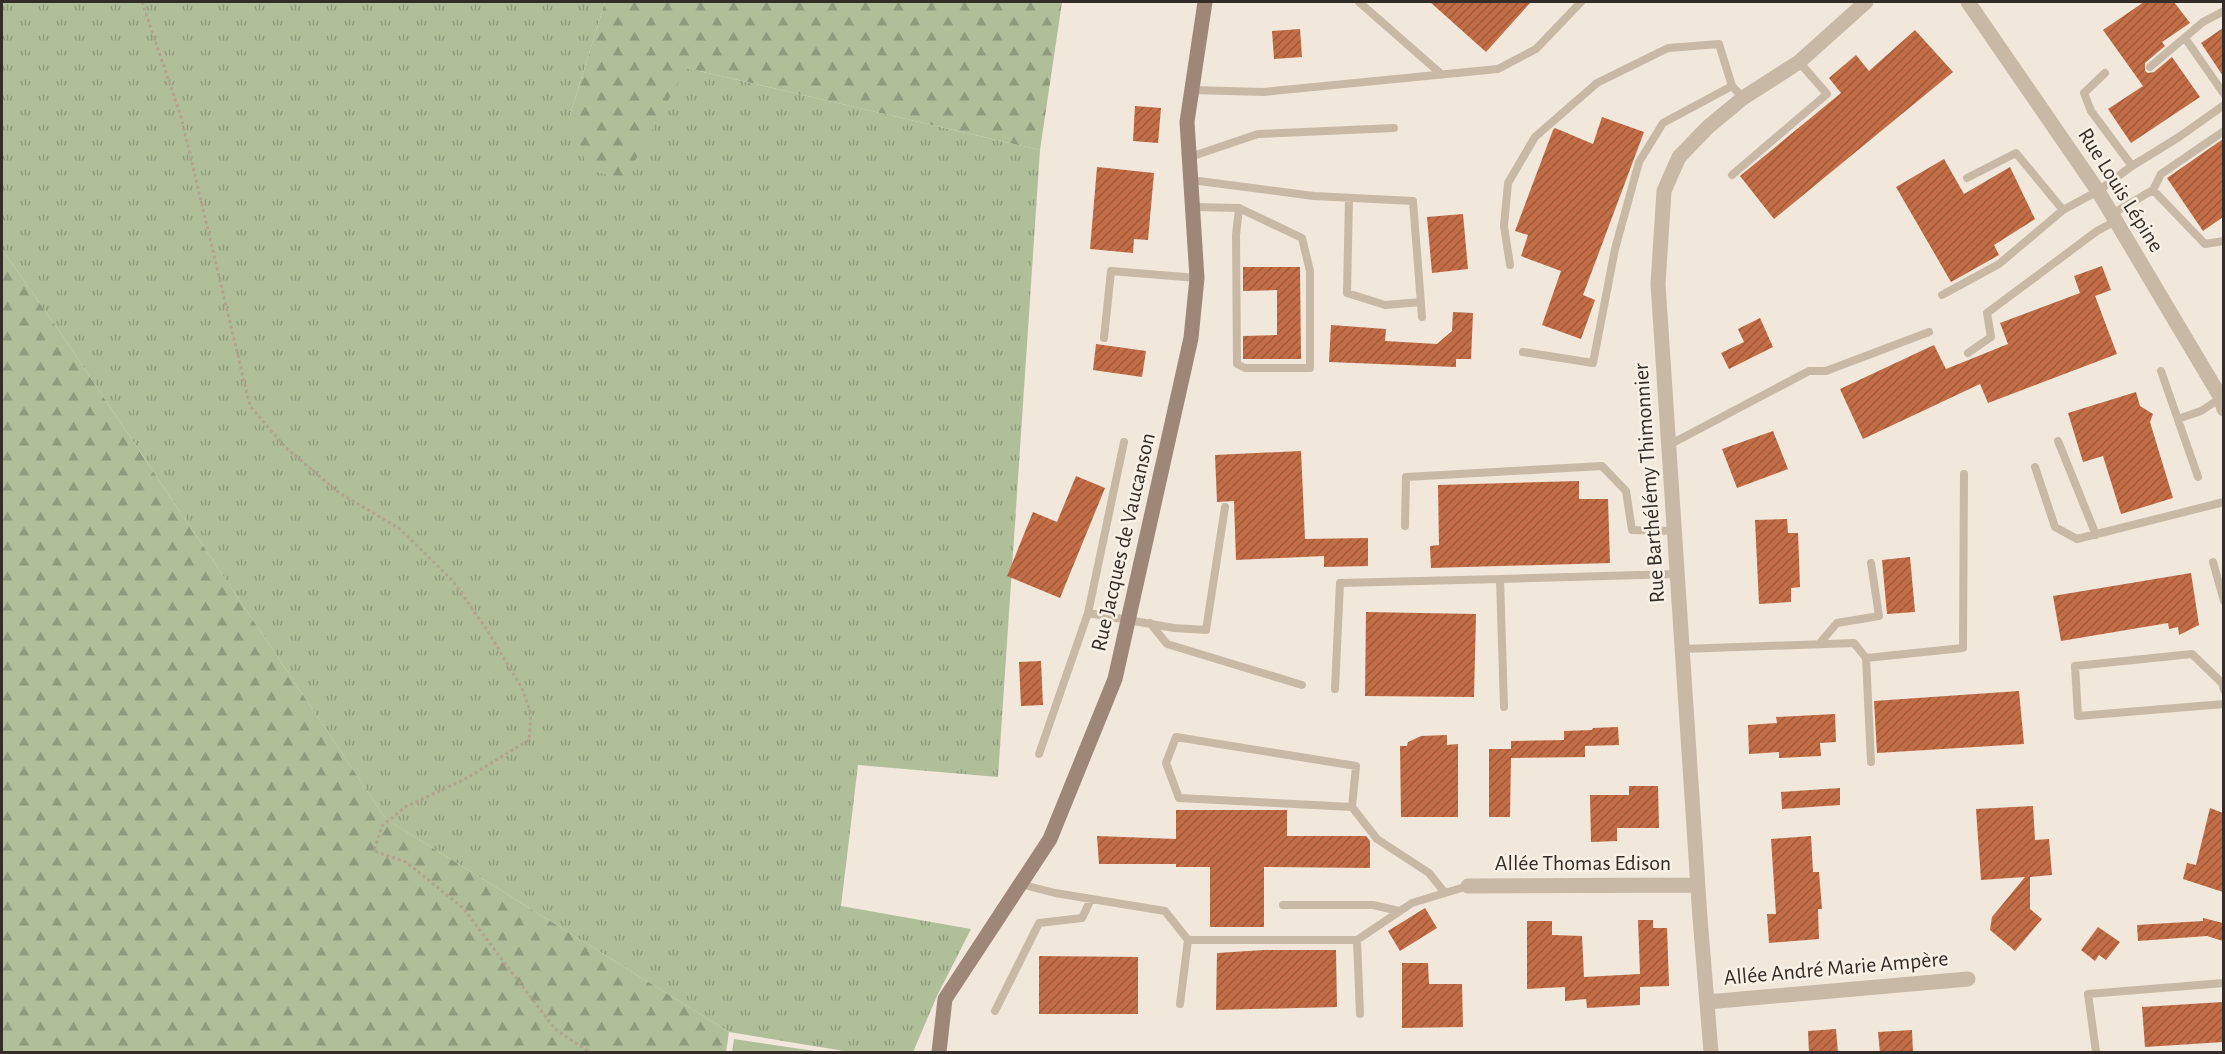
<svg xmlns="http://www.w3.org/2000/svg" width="2225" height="1054" font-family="'Alegreya Sans',sans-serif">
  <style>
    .grass { fill: url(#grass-tufts) }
    .forest { fill: url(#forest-firs) }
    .pitch { fill: #b0bf9a }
    .building { fill: url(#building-hatch) }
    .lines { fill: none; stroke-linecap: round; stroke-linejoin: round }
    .path { stroke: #b4a290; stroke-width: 3; stroke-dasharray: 3 3; stroke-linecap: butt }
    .lane { stroke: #c8b8a6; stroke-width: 8 }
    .street { stroke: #c8b8a6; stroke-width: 15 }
    .secondary { stroke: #9c8778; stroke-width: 15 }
    .labels { text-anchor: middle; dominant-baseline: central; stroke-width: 5; stroke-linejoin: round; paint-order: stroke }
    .street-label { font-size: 22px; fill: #342c27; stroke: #f9f1e6 }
  </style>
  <defs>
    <pattern id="grass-tufts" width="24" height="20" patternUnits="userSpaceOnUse" patternTransform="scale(1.5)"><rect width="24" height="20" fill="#b0bf9a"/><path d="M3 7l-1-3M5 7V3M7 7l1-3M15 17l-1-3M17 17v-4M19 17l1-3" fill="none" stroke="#909b7e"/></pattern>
    <pattern id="forest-firs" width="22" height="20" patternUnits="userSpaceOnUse" patternTransform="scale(1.5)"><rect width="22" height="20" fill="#b0bf9a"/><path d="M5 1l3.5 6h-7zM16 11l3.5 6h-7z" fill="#909b7e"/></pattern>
    <pattern id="building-hatch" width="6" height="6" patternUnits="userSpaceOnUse" patternTransform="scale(1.5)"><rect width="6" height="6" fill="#c26d46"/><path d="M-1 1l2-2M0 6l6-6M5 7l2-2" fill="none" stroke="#9e5a3a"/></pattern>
  </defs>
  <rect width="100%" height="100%" fill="#f1e7da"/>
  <path class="grass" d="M2,2H605L570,115L686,68L1040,150L998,777L858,765L841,906L971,929L937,996L913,1052H850L729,1032L386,819L66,341L2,249Z"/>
  <path class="forest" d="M605,2H1062L1040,150L686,68L625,179L588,170L570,115Z
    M2,249L66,341L386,819L729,1032L726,1052H2Z"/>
  <path class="pitch" d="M734,1039L821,1052H732Z"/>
  <path class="building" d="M1430,2H1531L1486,52Z
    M2144,2H2174L2190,23L2162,42L2165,46L2145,63V71L2148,73L2154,72L2172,57L2200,97L2131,143L2108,109L2143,86L2103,30Z
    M2223,28V76L2201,43Z
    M1300,29L1302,57L1274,59L1272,31Z
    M1915,30L1953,72L1774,219L1740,176L1841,93L1829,78L1856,55L1869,71Z
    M1135,106L1161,108L1158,143L1133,141Z
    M1602,117L1644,132L1583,295L1595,300L1581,339L1542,325L1561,271L1521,256L1528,235L1515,231L1553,130L1555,128L1593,144Z
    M2223,139V217L2203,231L2167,178Z
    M1944,159L1964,194L2010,167L2035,219L1994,245L1999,255L1951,282L1896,187Z
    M1097,167L1154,173L1148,240L1134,239L1133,253L1090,249Z
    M1463,214L1468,269L1432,273L1427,217Z
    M2102,266L2111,290L2095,296L2117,354L1988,403L1980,384L1863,439L1840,389L1934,345L1946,369L2008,344L2000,323L2080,293L2074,276Z
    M1243,267H1300L1301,359H1243V336L1277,335V290L1243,291Z
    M1453,312L1473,313L1471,359H1456V367L1329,362L1331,325L1386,329L1385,341L1437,344L1452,331Z
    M1760,318L1773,347L1729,369L1721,353L1744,342L1738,329Z
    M1096,344L1146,351L1142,377L1093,370Z
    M2136,392L2140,406L2153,414L2150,422L2173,498L2121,514L2103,456L2083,462L2068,413Z
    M1773,431L1788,469L1737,488L1722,449Z
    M1301,451L1305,539L1368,538V566L1324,567V556L1236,560L1234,501L1217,502L1215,455Z
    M1076,476L1105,488L1060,598L1007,576L1033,512L1057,522Z
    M1579,481V499H1608L1610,563L1431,568L1430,546L1439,545L1438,485Z
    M1787,519L1788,533H1798L1800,587L1791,588V602L1759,604L1755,520Z
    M1910,557L1915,612L1887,614L1882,560Z
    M2191,573L2199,625L2179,635L2178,627L2169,629L2168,623L2061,641L2053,596Z
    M1366,612L1476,614L1474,697L1365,696Z
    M1041,661L1043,705L1021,706L1019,662Z
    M2019,691L2024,744L1877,753L1874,701Z
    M1835,714L1836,742L1820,743L1821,756L1779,758V752L1749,754L1748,725L1777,723L1776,717Z
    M1618,727L1619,745L1585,746V757L1511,758L1510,817H1489V749H1511V741L1564,740V731L1592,730L1593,728Z
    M1447,735V745L1458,744V817H1401L1400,746H1407L1408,742L1421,736Z
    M1629,786H1658L1659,828H1617V841L1591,842L1590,795H1629Z
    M1840,788V805L1782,809L1781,792Z
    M2033,806L2035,840L2049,839L2052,875L2030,877V909L2042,919L2015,951L1990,930L1992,917L2025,877L1981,880L1976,809Z
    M2210,808L2223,813V892L2183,879L2187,863L2196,865Z
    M1176,810H1287V836H1366L1370,841V868L1264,867V927H1210V867H1176V864H1099L1097,836L1176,839Z
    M1811,836L1813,872H1819L1822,909H1818L1819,939L1769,943L1767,914H1776L1771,839Z
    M1425,908L1437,928L1400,951L1388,931Z
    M2203,918L2223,923V941L2207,936L2138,941L2137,925L2203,921Z
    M1638,920H1653V928H1667L1669,986L1640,987V981V1005L1587,1008L1586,999L1565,1001V987L1527,989V921H1552V935L1582,936L1584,977L1640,974Z
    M2098,927L2120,942L2106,960L2099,955L2095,961L2081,950Z
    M1264,950H1336L1337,1007L1216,1010L1217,953Z
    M1039,956L1138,957V1014H1039Z
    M1402,963H1428L1429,984H1462L1463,1027L1402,1028Z
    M2223,1002V1042L2145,1047L2142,1007Z
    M1836,1029L1838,1053H1809L1808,1031Z
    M1912,1030L1913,1053H1880L1878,1032Z"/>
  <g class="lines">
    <path class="path" d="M142,2L181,117L250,406L286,448L338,492L400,529L453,581L487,630L522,688L531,713L529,740L465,779L405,807L382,826L374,851L406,862L463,908L555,1029L589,1052"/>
    <path class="lane" d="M1359,2L1440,73
      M2185,38L2224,94
      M2150,67L2203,22L2224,11
      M1192,90L1263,92L1498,69L1536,49L1581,2
      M1190,157L1258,134L1394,128
      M2132,166L2179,137L2224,105
      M1732,175L1827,94L1799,62
      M1967,178L2016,153L2063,210L2098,191L2132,166L2091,111L2084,93L2105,73
      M1191,180L1314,196L1413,201L1422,317
      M2153,190L2205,244L2224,241
      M1349,198L1347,293L1385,305L1421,302
      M1193,207L1239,208L1236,235L1237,364L1245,368H1310V271L1302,238L1239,208
      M2112,214L2153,190L2161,174L2224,131
      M1510,265L1504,226L1508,183L1535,137L1597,83L1668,48L1719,44L1732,86
      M1942,295L1999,264L2063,210
      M1104,338L1111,271L1197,278
      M1523,352L1593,363L1615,249L1639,162L1663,123L1732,86L1743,98
      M1968,353L1991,337L1987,313L2097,231L2116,221
      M2161,371L2198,477
      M2178,419L2201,411L2221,398
      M2058,441L2096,535
      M1669,445L1809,371H1826L1929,332
      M2035,467L2055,527L2077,539L2224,502
      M1405,526L1406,477L1602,466L1626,491L1632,530L1674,531
      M2213,562L2224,601
      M1088,613L1174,628L1206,630L1225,507
      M1150,623L1167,644L1302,685
      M1819,644L1837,623L1879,616L1871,563
      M1682,649L1854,643L1866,658
      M1335,689L1340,583L1500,579
      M2224,690L2222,683L2192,654L2075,666L2078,716L2224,704
      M1504,707L1500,579L1677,574
      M1039,754L1088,613L1124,442
      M1871,762L1866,658L1963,648L1964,474
      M1352,807L1356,766L1176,737L1166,763L1179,798L1352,807L1377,839L1429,873L1445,893
      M1020,884L1055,893L1165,911L1188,940H1357L1412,903L1468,886
      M1283,905H1373L1399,911
      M1357,940L1360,1014
      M1180,1004L1188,940
      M995,1011L1039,923L1082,918L1091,899
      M2096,1052L2088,994L2224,983"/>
    <path class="street" d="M1968,2L2098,191L2221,398L2224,409
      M1468,886L1697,885
      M1707,1002L1968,979
      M1711,1052L1700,918L1658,284L1664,191L1679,157L1708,127L1743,98L1799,62L1866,2"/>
    <path class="secondary" d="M939,1052L945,999L1050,839L1115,679L1191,338L1197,278L1187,122L1205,2"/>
  </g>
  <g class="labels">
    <g class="street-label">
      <text transform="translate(2121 190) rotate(58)">Rue Louis Lépine</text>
      <text transform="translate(1649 483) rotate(-94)">Rue Barthélémy Thimonnier</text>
      <text transform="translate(1123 542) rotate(-77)">Rue Jacques de Vaucanson</text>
      <text x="1583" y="863">Allée Thomas Edison</text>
      <text transform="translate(1836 968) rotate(-5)">Allée André Marie Ampère</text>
    </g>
  </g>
  <rect width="2225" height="1054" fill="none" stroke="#342c27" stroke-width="6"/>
</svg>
